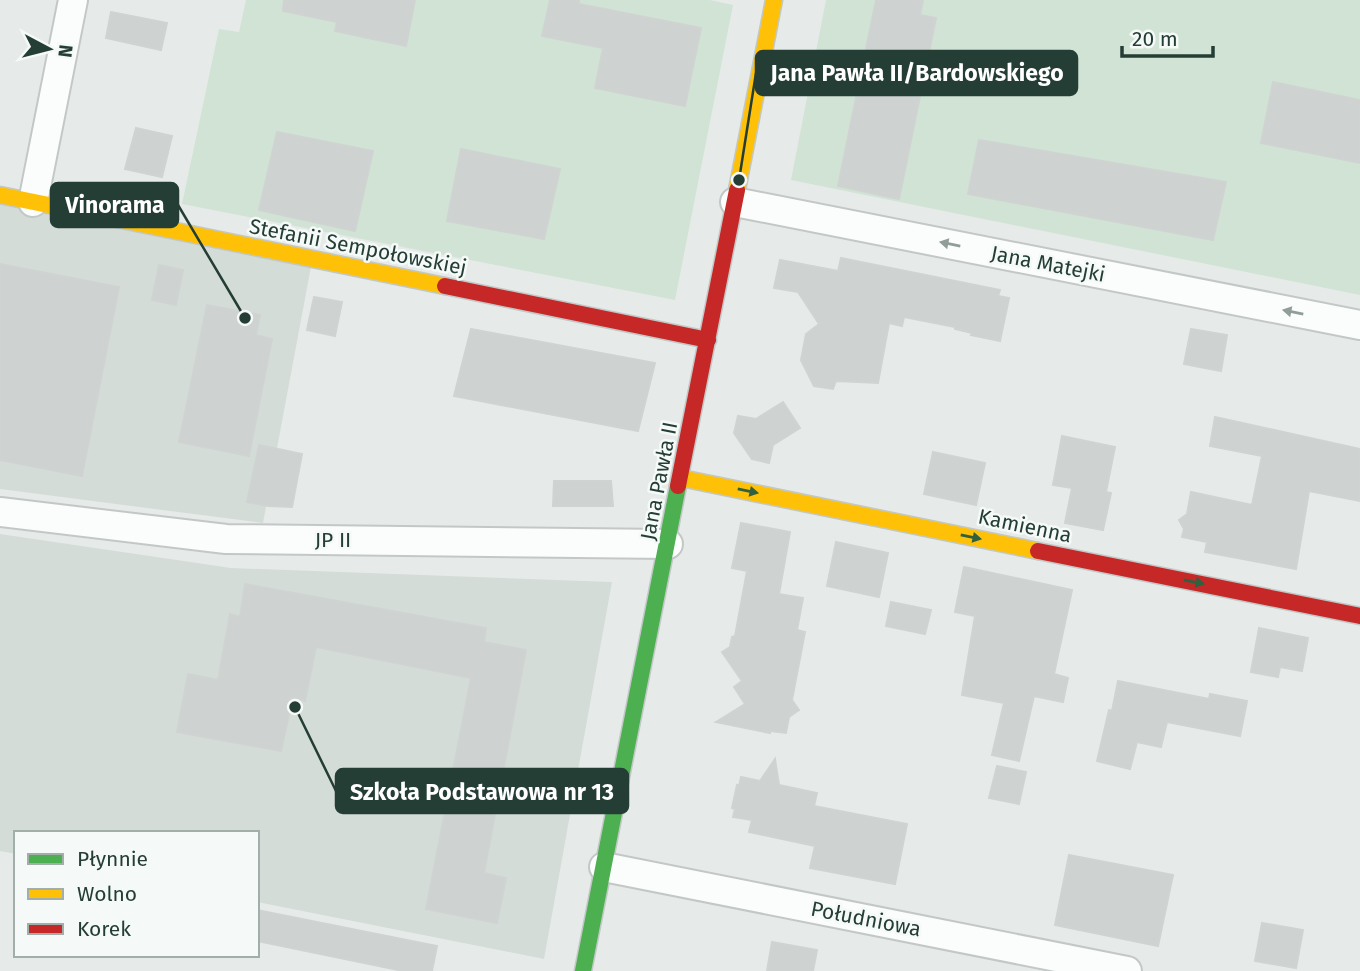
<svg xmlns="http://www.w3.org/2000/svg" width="1360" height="971" font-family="'Fira Sans',sans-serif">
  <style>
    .built { fill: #d4dcd8 }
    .green { fill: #d1e3d5 }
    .building { fill: #ced2d0; stroke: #cfd4d2; stroke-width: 2 }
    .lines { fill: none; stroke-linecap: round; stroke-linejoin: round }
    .street-casing { stroke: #c3c8c6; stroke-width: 32 }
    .fast-casing { stroke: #c2c8c6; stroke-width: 19 }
    .slow-casing { stroke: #c2c8c6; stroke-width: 19 }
    .jam-casing { stroke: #c2c8c6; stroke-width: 19 }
    .street { stroke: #fbfcfc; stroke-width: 28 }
    .fast { stroke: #4caf50; stroke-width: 16 }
    .slow { stroke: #ffc107; stroke-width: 16 }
    .jam { stroke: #c62828; stroke-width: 16 }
    .oneway { fill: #909d99 }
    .oneway2 { fill: #30603e }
    .labels { text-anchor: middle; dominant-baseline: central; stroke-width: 5; stroke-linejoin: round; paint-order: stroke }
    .street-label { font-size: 21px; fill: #243e36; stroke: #f5f9f7 }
    .leader { fill: none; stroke: #243e36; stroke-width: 2.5 }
    .callout-dot { fill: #243e36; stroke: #f5f9f7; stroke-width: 2.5 }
    .callout { fill: #243e36; stroke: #243e36; stroke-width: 2.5 }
    .callout-label { font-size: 23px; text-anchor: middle; font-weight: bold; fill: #fff }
  </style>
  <rect width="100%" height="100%" fill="#e6ebe9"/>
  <path class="built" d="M0,194L313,256L263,523L0,489Z
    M0,534L231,568L612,582L544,959L257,902V833H16V854L0,851Z"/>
  <path class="green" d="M246,0H710L733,5L675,300L182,204L219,29L239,32Z
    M826,0H1360V295L791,180Z"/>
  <path class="building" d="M284,0H415L406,46L335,31L337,22L283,11Z
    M550,0H579V4L701,28L685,106L595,88L603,48L542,36Z
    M876,0H923L920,15L936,18L899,199L838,186Z
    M111,12L167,23L161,50L106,38Z
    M1273,82L1360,100V163L1261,143Z
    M136,128L172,136L162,177L125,169Z
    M277,132L373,151L355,231L259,210Z
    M979,140L1226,182L1213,240L968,194Z
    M461,149L560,169L544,239L447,221Z
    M841,258L1000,290L998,296L1009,298L1000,341L971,335L972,333L955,329V327L904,317L902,326L889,323L878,383L836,381L833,389L814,386L801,360L806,334L819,324L798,292L774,288L780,260L838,271Z
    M0,264L119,287L82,476L0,460Z
    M159,265L183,270L176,305L152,300Z
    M314,297L342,302L335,336L307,330Z
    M207,305L260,315L256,335L272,339L249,456L179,442Z
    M471,329L655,363L638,431L454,396Z
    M1191,329L1227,335L1221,371L1184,364Z
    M783,402L800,428L773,445L769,463L752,459L734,433L738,416L756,419Z
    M1215,417L1360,449V501L1309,491L1296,569L1205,552L1207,542L1182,537L1184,529L1179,520L1187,514L1191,492L1252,505L1262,456L1210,446Z
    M1062,436L1115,447L1106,492L1111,493L1103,530L1065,523L1072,488L1053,485Z
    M259,445L302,454L292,507L268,506L247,502Z
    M933,452L985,463L976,505L924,494Z
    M554,481H611L613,506H553Z
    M741,523L790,532L779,594L803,598L797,630L805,632L792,700L799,710L789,717L786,733L770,731V733L716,722L745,704L734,687L742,681L722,652L730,647L732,637L735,636L747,571L732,568Z
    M836,542L888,553L879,597L827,586Z
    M964,567L1072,590L1054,674L1068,678L1063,702L1034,696L1019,761L992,755L1004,703L962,695L975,616L955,612Z
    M245,584L486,628L484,642L526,650L484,873L506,878L497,923L426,909L471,678L316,647L305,701L293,697L281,751L177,732L188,674L218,680L230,614L240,617Z
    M891,602L931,610L925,634L886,626Z
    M1259,628L1308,638L1302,671L1280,667L1278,677L1251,672Z
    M1118,681L1209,699L1210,694L1247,701L1240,736L1167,722L1161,747L1137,742L1130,769L1097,761L1109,710L1112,711Z
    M775,759L779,785L817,793L814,806L907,824L895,884L810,868L815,846L749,832L752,820L733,817L735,809L732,808L737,785L739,786L741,777L760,781Z
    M997,766L1026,772L1019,804L989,798Z
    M1069,855L1173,875L1158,946L1055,925Z
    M257,910L437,946L432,971H403L257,941Z
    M1262,923L1303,930L1296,968L1255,961Z
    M772,942L817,950L813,971H767Z"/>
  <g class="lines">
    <defs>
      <path id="street" d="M33,202L73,0
        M735,202L1360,325
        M0,512L226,539L668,544
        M604,867L1127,971"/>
      <path id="fast" d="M583,971L678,486"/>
      <path id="slow" d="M737,190L774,0
        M0,195L445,286
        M681,478L1038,551"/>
      <path id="jam" d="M445,286L708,340
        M678,486L737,190
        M1038,551L1360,616"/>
    </defs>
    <use href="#street" class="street-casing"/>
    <use href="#fast" class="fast-casing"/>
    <use href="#slow" class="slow-casing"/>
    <use href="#jam" class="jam-casing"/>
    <use href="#street" class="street"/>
    <use href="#fast" class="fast"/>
    <use href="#slow" class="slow"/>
    <use href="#jam" class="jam"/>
  </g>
  <defs><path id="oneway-solid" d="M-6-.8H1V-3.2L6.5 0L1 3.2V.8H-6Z" transform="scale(1.75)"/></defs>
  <g class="oneway">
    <use href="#oneway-solid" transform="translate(950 244) rotate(-169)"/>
    <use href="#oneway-solid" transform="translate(1293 312) rotate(-169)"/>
  </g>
  <g class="oneway2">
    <use href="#oneway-solid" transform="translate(748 491) rotate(12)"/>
    <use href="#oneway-solid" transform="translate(971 537) rotate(12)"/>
    <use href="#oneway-solid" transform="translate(1194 582) rotate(12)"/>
  </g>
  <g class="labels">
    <g class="street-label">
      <text transform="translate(358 247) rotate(11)">Stefanii Sempołowskiej</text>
      <text transform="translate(1048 264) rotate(11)">Jana Matejki</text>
      <text transform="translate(659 481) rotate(-79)">Jana Pawła II</text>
      <text transform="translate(1025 526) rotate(12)">Kamienna</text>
      <text x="333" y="540">JP II</text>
      <text transform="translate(866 919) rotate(11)">Południowa</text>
    </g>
  </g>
  <path class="leader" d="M739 180L756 73M245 318L178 205M295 707L336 791"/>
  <g class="callout-dot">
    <circle cx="739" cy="180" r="7"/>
    <circle cx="245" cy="318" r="7"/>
    <circle cx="295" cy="707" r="7"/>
  </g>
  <g class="callout">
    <rect x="756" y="51" width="321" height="44" rx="7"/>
    <rect x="51" y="183" width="127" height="44" rx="7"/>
    <rect x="336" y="769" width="292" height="44" rx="7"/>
  </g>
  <g class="callout-label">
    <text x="917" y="81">Jana Pawła II/Bardowskiego</text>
    <text x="115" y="213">Vinorama</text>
    <text x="482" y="800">Szkoła Podstawowa nr 13</text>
  </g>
  <rect x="14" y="831" width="245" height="126" fill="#f5f9f7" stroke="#a1aeaa" stroke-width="2"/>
  <rect x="28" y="854" width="35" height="10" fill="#4caf50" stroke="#a1aeaa" stroke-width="2"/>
  <text x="77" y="866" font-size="21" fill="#243e36">Płynnie</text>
  <rect x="28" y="889" width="35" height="10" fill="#ffc107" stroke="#a1aeaa" stroke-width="2"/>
  <text x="77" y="901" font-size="21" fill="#243e36">Wolno</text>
  <rect x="28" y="924" width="35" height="10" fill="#c62828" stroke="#a1aeaa" stroke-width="2"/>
  <text x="77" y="936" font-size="21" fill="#243e36">Korek</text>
  <g transform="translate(49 49) rotate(97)" stroke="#f5f9f7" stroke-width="5" paint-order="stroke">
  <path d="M0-5L12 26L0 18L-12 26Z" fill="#243e36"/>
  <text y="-10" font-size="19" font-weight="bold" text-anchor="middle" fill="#243e36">N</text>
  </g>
  <path d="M1122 46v10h91v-10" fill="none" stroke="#243e36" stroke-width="3.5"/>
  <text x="1132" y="46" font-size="21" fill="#243e36" stroke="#f5f9f7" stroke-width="5" paint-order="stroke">20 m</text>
</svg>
